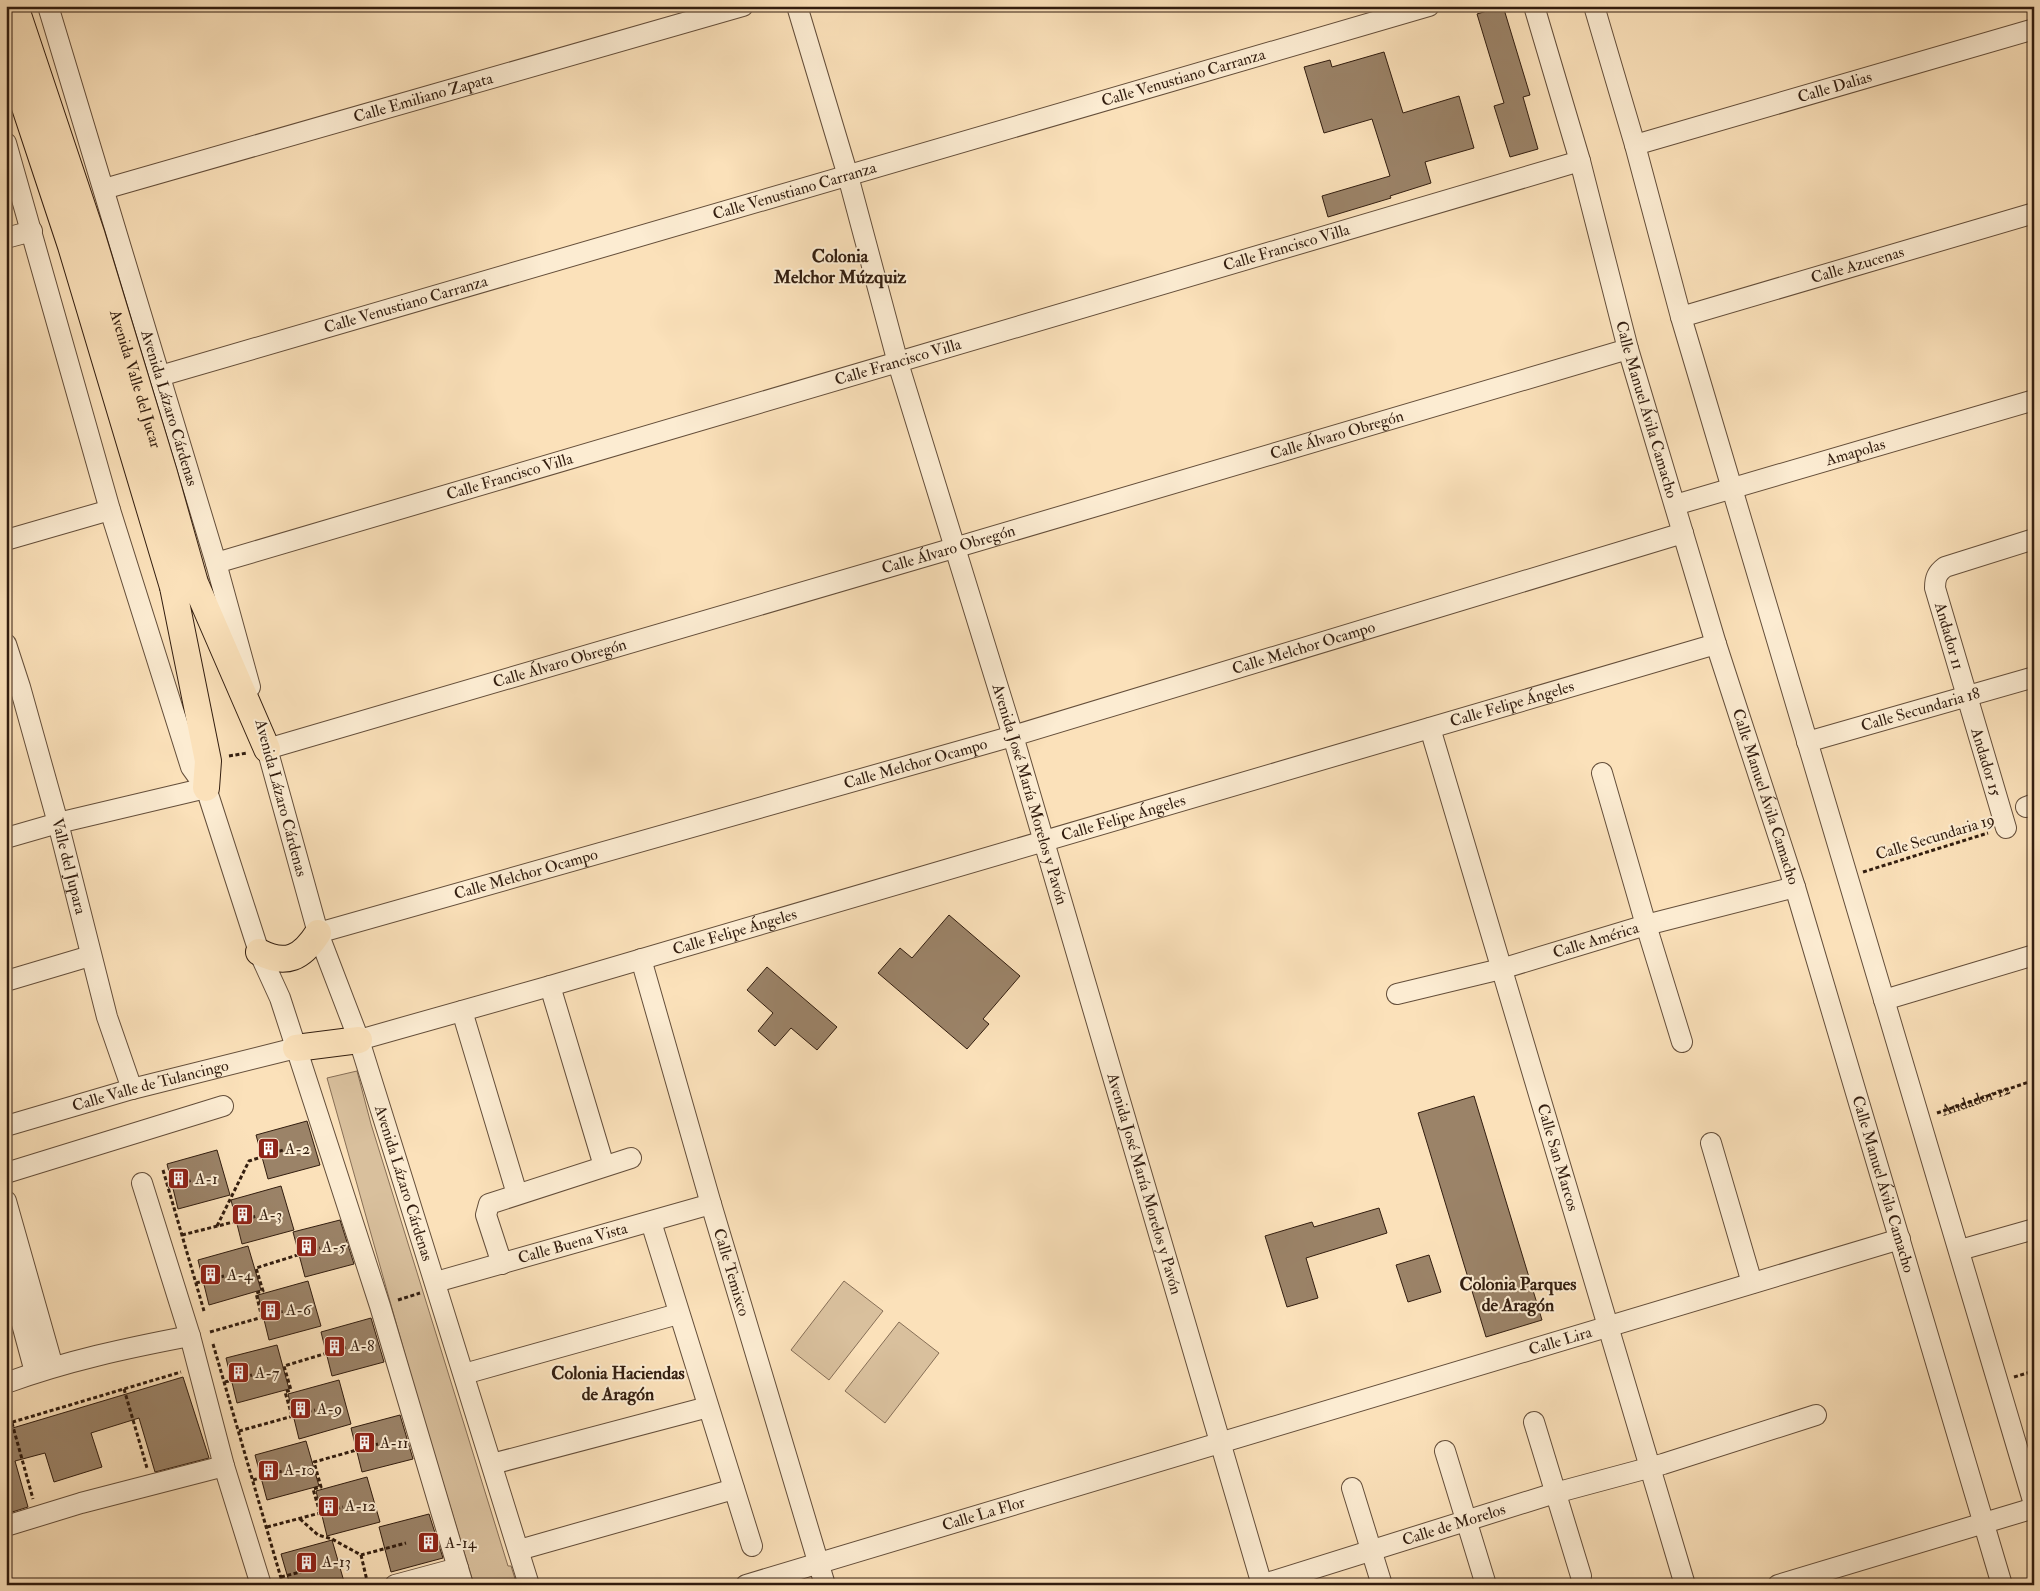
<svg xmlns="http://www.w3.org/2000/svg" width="2040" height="1591" font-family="'IM FELL Double Pica',serif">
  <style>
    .green { fill: #d9c09d; stroke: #866e56 }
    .building { fill: #9b8368; stroke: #321d0f }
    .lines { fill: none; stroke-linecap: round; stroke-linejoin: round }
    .minor-casing { stroke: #644e3a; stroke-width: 22 }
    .major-casing { stroke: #321d0f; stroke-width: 28 }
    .path { stroke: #321d0f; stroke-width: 3; stroke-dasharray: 4 2.5; stroke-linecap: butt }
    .minor { stroke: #fcecd2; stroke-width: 20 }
    .major { stroke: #fbe1ba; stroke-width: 26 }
    .major-bridge-casing { stroke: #321d0f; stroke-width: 28; stroke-linecap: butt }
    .major-bridge { stroke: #fbe1ba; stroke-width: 26 }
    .labels { text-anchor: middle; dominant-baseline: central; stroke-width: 4; stroke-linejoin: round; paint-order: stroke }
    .street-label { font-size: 16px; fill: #321d0f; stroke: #fcecd2 }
    .poi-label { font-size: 16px; fill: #321d0f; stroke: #fcecd2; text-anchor: start }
    .neighbourhood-label { font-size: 18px; font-weight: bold; fill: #321d0f; stroke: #fcecd2 }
  </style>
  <rect width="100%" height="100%" fill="#fbe1ba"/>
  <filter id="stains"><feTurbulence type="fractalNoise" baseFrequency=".004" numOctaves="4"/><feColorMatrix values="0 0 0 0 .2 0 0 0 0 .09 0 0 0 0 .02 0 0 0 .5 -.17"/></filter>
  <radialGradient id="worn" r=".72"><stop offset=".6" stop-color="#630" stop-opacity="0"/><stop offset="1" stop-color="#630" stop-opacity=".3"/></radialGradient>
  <path class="green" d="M357,1071L371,1124L508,1566H511L517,1585H474L417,1397L327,1078Z
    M844,1281L883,1311L829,1380L791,1350Z
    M899,1322L939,1353L885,1423L845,1391Z"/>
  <path class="building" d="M1503,6L1530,95L1523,97L1538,149L1510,157L1494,106L1504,103L1477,14Z
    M1384,52L1403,113L1459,96L1474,148L1425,162L1431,183L1390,196L1391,198L1328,217L1322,196L1390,176L1372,119L1324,133L1304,67L1330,60L1332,67Z
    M949,915L1020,976L983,1019L989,1024L967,1049L878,973L900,948L912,958Z
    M767,967L837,1027L817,1050L791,1028L775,1046L758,1031L773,1013L747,990Z
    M1474,1096L1542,1320L1486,1337L1418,1113Z
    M307,1121L320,1165L268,1179L256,1135Z
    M217,1150L230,1195L178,1209L167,1164Z
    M281,1186L294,1230L242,1244L231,1200Z
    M1379,1208L1387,1233L1306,1258L1318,1298L1287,1307L1265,1236L1312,1222L1314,1227Z
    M340,1220L354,1264L305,1277L293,1232Z
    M248,1246L261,1290L209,1305L198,1260Z
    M1429,1255L1441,1292L1408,1302L1396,1265Z
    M308,1281L321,1326L269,1340L258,1295Z
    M371,1318L384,1362L332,1376L321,1332Z
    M277,1345L289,1389L237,1403L226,1358Z
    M183,1377L209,1458L155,1472L139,1418L91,1433L102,1467L54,1482L45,1453L15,1461L28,1507L6,1514V1430Z
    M339,1380L351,1424L299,1439L288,1394Z
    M400,1415L413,1459L362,1472L351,1428Z
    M306,1441L319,1486L267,1500L255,1455Z
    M367,1477L380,1522L327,1536L316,1491Z
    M429,1514L443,1558L391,1572L379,1527Z
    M332,1540L345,1585H290L281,1554Z"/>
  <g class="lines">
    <defs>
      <g id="minor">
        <path id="s2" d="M48,6L216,563L250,687"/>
        <path id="s3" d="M797,6L848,176L898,363L1013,736L1262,1585"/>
        <path id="s4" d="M1534,6L1580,161L1628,349L1716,644L1795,887L2002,1585"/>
        <path d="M1594,6L1635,145L1681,317L2034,1504"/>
        <path d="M6,143L110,510L191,767L206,788L259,952L280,998L380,1306L463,1585"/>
        <path id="s5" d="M1635,145L2034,29"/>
        <path id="s6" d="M104,189L743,6"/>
        <path d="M6,238L32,231"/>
        <path id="s7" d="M1681,317L2034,213"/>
        <path id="s8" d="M160,376L1429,6"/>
        <path id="s9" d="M1675,505L2034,400"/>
        <path d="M6,540L110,510"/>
        <path id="s10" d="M216,563L1580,161"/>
        <path id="s11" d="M6,644L20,687L58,823L107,1017L132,1089"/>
        <path id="s12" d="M1430,728L1685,1585"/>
        <path id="s13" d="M263,734L318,933L359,1040L529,1585"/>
        <path id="s14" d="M1807,742L2034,677"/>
        <path id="s15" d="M267,749L954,548L1628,349"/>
        <path d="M1602,773L1646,925L1682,1042"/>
        <path d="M2026,807L2034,804"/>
        <path d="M2006,828L1935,588C1935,578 1937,573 1945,567L2034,539"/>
        <path d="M6,838L58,823L206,788"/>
        <path id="s16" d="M318,933L1013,736L1683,533"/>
        <path id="s17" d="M641,959L711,1204L825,1585"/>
        <path d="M6,981L90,956"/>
        <path d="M550,986L604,1166"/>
        <path id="s18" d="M1397,994L1501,969L1646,925L1795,887"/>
        <path d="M1884,1000L2034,955"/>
        <path d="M462,1011L517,1194"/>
        <path id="s19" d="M359,1040L550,986L1716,644"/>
        <path id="s20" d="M6,1126L132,1089L296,1048"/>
        <path d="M1711,1143L1752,1283"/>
        <path d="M6,1173L223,1106"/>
        <path d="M142,1183L190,1336L224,1466L261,1585"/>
        <path d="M6,1201L53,1367"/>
        <path d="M651,1222L752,1546"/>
        <path d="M1960,1250L2034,1229"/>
        <path d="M502,1264L486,1215L489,1204L631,1158"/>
        <path d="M6,1265L35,1372"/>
        <path id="s21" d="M436,1282L711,1204"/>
        <path d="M464,1374L678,1314"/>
        <path d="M6,1383C66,1361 127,1348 190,1336"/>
        <path d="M1534,1422L1581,1576"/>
        <path d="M1445,1451L1486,1585"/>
        <path d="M492,1464L708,1407"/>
        <path d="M1352,1488L1382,1585"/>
        <path d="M6,1526L81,1503L224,1466"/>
        <path d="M519,1550L734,1489"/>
        <path d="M395,1585L458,1568"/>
        <path id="s22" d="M746,1585L1900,1239"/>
        <path id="s23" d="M1261,1585L1555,1493L1663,1464L1816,1415"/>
        <path d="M1778,1585L2034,1508"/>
      </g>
      <path id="major" d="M195,583L267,749
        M173,587L208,761L206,788
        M259,952C286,966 302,958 318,933
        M296,1048L359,1040"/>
    </defs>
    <use href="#minor" class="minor-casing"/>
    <use href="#major" class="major-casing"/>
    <g class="path">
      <path d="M229,756L247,753"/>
      <path d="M2031,823L2034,835"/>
      <path d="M1863,872L1988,833"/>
      <path id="s1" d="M1937,1113L2029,1082L2034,1084"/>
      <path d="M163,1170L204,1311"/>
      <path d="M168,1187L193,1180"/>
      <path d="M217,1226L249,1161L283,1150"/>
      <path d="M182,1235L257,1216"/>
      <path d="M196,1283L224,1276"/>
      <path d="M398,1300L420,1293"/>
      <path d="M262,1318L256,1293L263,1291L256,1268L320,1248"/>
      <path d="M210,1332L284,1311"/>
      <path d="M213,1344L283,1585"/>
      <path d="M2014,1377L2034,1371"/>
      <path d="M225,1382L252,1375"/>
      <path d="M124,1389L147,1468"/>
      <path d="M292,1416L285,1392L291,1390L284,1366L347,1347"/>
      <path d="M12,1423L33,1499"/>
      <path d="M6,1424L181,1372"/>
      <path d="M239,1431L315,1410"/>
      <path d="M253,1480L282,1471"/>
      <path d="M320,1513L313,1489L321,1487L314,1462L378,1444"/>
      <path d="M300,1519L318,1535L332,1539L361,1555L406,1543"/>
      <path d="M267,1527L343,1507"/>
      <path d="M361,1555L368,1585"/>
      <path d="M281,1577L308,1570"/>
    </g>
    <use href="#minor" class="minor"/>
    <use href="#major" class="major"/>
    <defs>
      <g id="major-bridge">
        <path id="s24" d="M15,6L92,236L164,473L195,583"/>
        <path d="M6,50L71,246L173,587"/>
      </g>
    </defs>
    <use href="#major-bridge" class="major-bridge-casing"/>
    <use href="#major-bridge" class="major-bridge"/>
  </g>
  <defs>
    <symbol id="building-square" viewBox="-11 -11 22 22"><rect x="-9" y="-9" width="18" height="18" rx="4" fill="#8f2418" stroke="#fcecd2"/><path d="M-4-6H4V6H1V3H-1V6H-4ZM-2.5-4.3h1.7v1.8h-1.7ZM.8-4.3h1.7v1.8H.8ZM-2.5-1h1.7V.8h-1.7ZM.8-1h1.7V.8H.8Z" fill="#fff"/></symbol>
  </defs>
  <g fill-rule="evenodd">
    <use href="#building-square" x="256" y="1136" width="25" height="25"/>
    <use href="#building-square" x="166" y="1166" width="25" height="25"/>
    <use href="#building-square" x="230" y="1202" width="25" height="25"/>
    <use href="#building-square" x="294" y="1234" width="25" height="25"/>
    <use href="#building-square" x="198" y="1262" width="25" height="25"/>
    <use href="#building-square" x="258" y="1298" width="25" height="25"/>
    <use href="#building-square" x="322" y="1334" width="25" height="25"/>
    <use href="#building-square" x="226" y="1360" width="25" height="25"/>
    <use href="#building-square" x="288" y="1396" width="25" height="25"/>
    <use href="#building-square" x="352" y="1430" width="25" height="25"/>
    <use href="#building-square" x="256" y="1458" width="25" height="25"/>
    <use href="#building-square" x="316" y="1494" width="25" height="25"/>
    <use href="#building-square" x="416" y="1530" width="25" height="25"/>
    <use href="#building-square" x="294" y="1550" width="25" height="25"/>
  </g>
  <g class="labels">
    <g class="street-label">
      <text stroke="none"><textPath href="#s8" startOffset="1066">Calle Venustiano Carranza</textPath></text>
      <text stroke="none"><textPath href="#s5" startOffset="208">Calle Dalias</textPath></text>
      <text stroke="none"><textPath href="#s6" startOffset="332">Calle Emiliano Zapata</textPath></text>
      <text stroke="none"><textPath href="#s8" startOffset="661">Calle Venustiano Carranza</textPath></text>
      <text stroke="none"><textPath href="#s10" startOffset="1116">Calle Francisco Villa</textPath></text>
      <text stroke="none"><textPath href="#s7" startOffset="184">Calle Azucenas</textPath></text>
      <text stroke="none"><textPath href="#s8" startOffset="256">Calle Venustiano Carranza</textPath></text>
      <text stroke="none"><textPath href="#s10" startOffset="711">Calle Francisco Villa</textPath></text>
      <text stroke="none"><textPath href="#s24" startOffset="392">Avenida Valle del Jucar</textPath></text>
      <text stroke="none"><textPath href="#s2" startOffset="420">Avenida Lázaro Cárdenas</textPath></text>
      <text stroke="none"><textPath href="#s4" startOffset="419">Calle Manuel Ávila Camacho</textPath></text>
      <text stroke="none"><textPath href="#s15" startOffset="1115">Calle Álvaro Obregón</textPath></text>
      <text stroke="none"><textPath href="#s9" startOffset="188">Amapolas</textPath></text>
      <text stroke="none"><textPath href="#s10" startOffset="306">Calle Francisco Villa</textPath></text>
      <text stroke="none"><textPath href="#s15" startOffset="710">Calle Álvaro Obregón</textPath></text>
      <text transform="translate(1949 636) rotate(74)">Andador 11</text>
      <text stroke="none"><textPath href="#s16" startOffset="1026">Calle Melchor Ocampo</textPath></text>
      <text stroke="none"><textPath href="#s15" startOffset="305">Calle Álvaro Obregón</textPath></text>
      <text stroke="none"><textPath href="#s19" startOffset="1201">Calle Felipe Ángeles</textPath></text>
      <text stroke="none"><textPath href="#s14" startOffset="118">Calle Secundaria 18</textPath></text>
      <text transform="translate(1986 762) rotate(73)">Andador 15</text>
      <text stroke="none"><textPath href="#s16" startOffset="621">Calle Melchor Ocampo</textPath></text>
      <text stroke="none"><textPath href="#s3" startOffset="822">Avenida José María Morelos y Pavón</textPath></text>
      <text stroke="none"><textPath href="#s4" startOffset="824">Calle Manuel Ávila Camacho</textPath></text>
      <text transform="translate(281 798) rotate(75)">Avenida Lázaro Cárdenas</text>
      <text stroke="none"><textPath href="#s19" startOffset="796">Calle Felipe Ángeles</textPath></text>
      <text transform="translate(1935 837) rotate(-17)">Calle Secundaria 19</text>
      <text stroke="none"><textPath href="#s11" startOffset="231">Valle del Jupara</textPath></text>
      <text stroke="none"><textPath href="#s16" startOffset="216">Calle Melchor Ocampo</textPath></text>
      <text stroke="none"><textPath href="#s19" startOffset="391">Calle Felipe Ángeles</textPath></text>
      <text stroke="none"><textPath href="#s18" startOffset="206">Calle América</textPath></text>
      <text stroke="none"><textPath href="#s20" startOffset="150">Calle Valle de Tulancingo</textPath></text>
      <text stroke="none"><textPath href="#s1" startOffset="41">Andador 12</textPath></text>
      <text stroke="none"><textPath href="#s12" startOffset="448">Calle San Marcos</textPath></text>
      <text stroke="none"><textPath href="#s13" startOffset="471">Avenida Lázaro Cárdenas</textPath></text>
      <text stroke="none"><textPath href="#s3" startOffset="1228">Avenida José María Morelos y Pavón</textPath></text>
      <text stroke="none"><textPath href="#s4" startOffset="1229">Calle Manuel Ávila Camacho</textPath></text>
      <text stroke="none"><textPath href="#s21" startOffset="142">Calle Buena Vista</textPath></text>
      <text stroke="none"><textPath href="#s17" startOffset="326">Calle Temixco</textPath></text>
      <text stroke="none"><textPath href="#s22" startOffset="850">Calle Lira</textPath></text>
      <text stroke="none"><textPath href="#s22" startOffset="248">Calle La Flor</textPath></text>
      <text stroke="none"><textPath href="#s23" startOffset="202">Calle de Morelos</textPath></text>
    </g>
    <g class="poi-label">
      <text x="285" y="1149">A-2</text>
      <text x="195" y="1179">A-1</text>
      <text x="259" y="1215">A-3</text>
      <text x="322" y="1247">A-5</text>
      <text x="227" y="1275">A-4</text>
      <text x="286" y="1310">A-6</text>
      <text x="350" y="1346">A-8</text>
      <text x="255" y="1373">A-7</text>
      <text x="317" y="1409">A-9</text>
      <text x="380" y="1443">A-11</text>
      <text x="284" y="1470">A-10</text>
      <text x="345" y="1506">A-12</text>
      <text x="445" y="1543">A-14</text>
      <text x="322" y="1562">A-13</text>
    </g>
    <g class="neighbourhood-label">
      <text x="840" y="256">Colonia<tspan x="840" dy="21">Melchor Múzquiz</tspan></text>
      <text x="1518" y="1284">Colonia Parques<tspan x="1518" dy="21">de Aragón</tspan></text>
      <text x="618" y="1373">Colonia Haciendas<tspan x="618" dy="21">de Aragón</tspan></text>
    </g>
  </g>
  <rect width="2040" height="1591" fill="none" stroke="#fbe1ba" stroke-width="25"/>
  <rect x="8" y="8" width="2025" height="1576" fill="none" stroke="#321d0f" stroke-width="2.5"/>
  <rect x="12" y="12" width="2015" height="1566" fill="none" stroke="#321d0f"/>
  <rect width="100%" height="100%" filter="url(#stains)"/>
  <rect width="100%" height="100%" fill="url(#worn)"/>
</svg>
